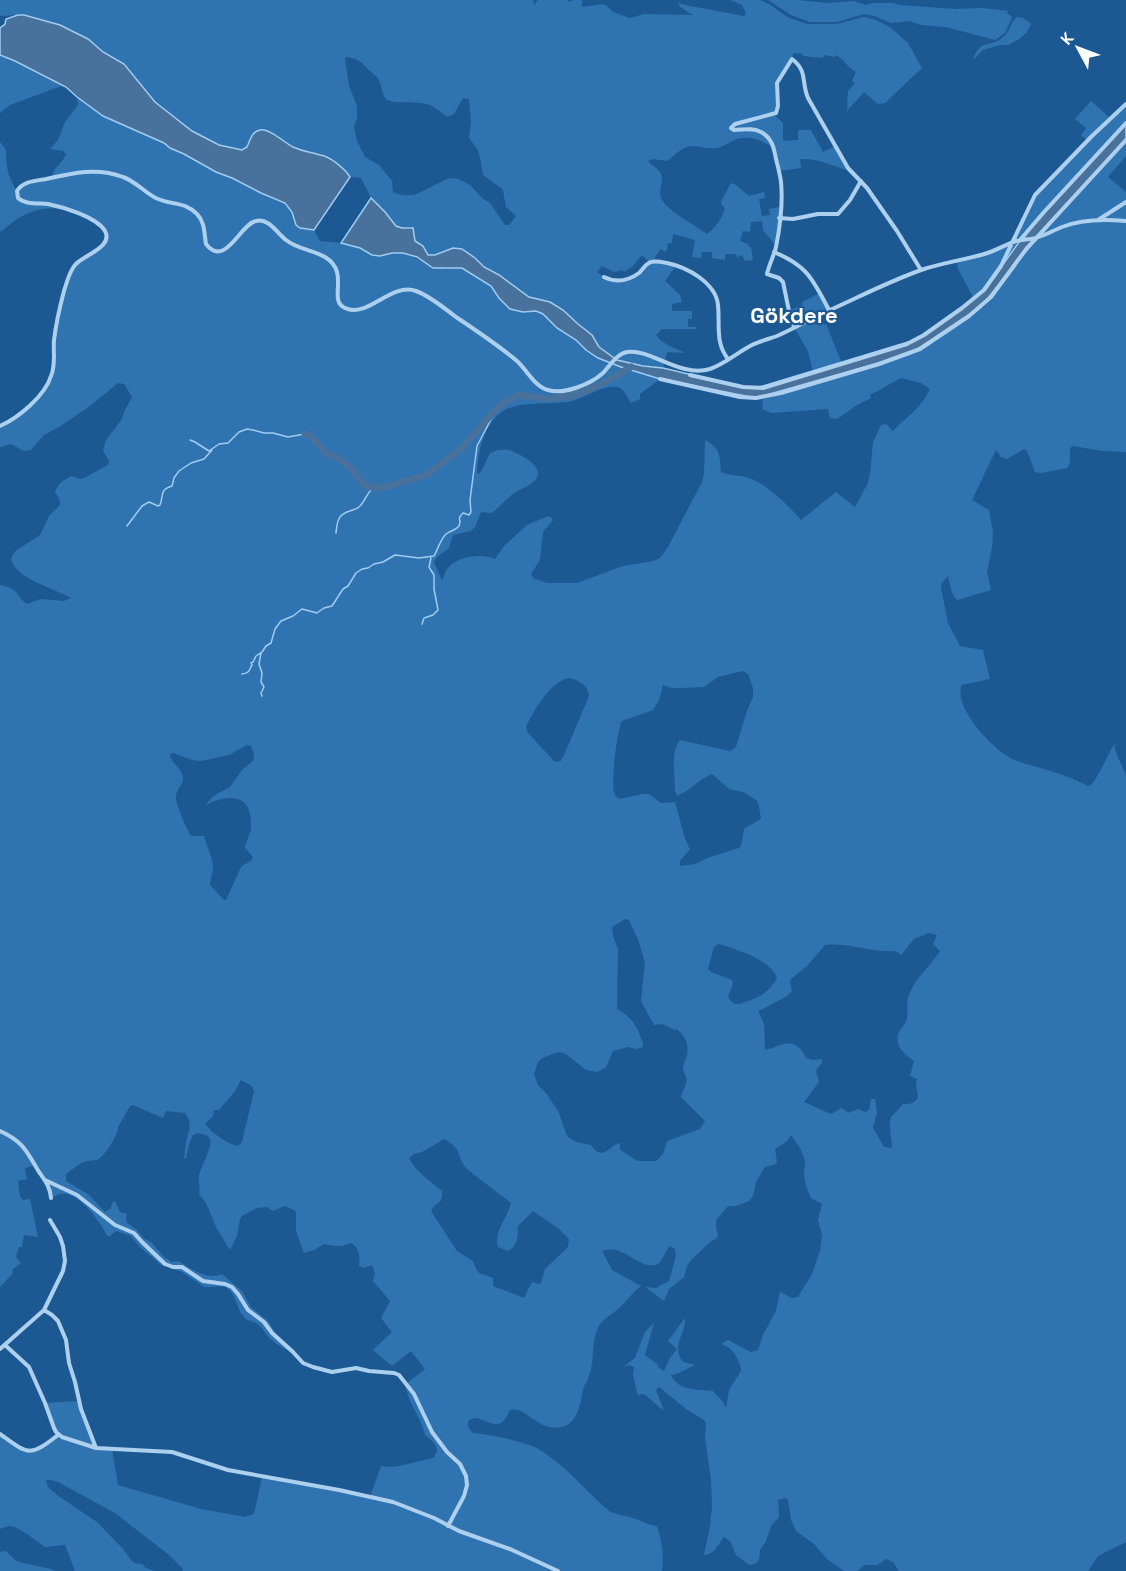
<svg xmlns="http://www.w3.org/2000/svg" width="1126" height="1571" font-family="'Space Grotesk',sans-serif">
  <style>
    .green { fill: #3073b1; fill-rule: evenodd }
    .water { fill: #48729c; stroke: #a1ccf1; stroke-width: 1.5 }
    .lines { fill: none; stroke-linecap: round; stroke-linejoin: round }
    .stream { stroke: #a1ccf1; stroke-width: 1.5 }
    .river { stroke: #48729c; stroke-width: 7 }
    .minor { stroke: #add0ef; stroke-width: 4 }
    .labels { text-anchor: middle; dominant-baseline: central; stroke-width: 4.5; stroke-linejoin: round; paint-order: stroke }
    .quarter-label { font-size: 22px; font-weight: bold; fill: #fff; stroke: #1c5993 }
  </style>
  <rect width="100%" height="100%" fill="#1c5993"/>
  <path class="green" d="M0,0H533L534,5L538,0H567L570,2L573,0H582V7L602,4L606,5L613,12L630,18L644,14L693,15L680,7L678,3L690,6L744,16L746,13L742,5L730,0H760L769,4L789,18L807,24H837L864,17L876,20L890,27L908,43L922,68L885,103L878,104L864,92L847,111L848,91L855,83L852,81L856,72C848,68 845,60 836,55L835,57L824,55L823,58L803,56V54L794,53L778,80V103L774,115L783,123V141L798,140V130H811L823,152L835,146L850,171C833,166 818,158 800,159L801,168L779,171L774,148C763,141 751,135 737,139C731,141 726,145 720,147C709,151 701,145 691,146C682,147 674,156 667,161L653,159L648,161C651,165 658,168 661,174C664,182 658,190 661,198C667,211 695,225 707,234C716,228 722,218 725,208L721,204V202L731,183L736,185L749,196L764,192L765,198L759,199L762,216L770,215L769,209L780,207L776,246L763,230L762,221L751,222L750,232L743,231L740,241L748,244L749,247H751L753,259L749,261L748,260L745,261L742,255L737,257L735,254H725V260L712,258V252H702L701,258L692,257L695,240L673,234L672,243L667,244L668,248L665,252L661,249L655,257V262L676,266L665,281L680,295L682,302L672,304V311H692V319H688V327H696V329H662L656,335C662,344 675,348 685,353L667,352L663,368L643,366L617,360L599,347L592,335L578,324L563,310L550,302L529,297L499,275L484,267L475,258L462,249L453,248L435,255H428L424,248L415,241L411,227L402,228L396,226L385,212L371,198L361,178L350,177L347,172L339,165L328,158L320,155L310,154L301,151L284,143L269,131L258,130L250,138L247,147L242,150L219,145L192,131L155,102L124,64L103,52L88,39L60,25L18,15L0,16ZM347,57C361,59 362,64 371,72C376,76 378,77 380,83C383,90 382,95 387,100C399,104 410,101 422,103C432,104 440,111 447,117L454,114L463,98L469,99L471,122L469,138L478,150L480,157L483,175L501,188L503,190L506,207L516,216L509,225H505L490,203L482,198L470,185L459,179L449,178L417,194C409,196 400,196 393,192L392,181L379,165L365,157L357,141L354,127L357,118V106L349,86L345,58ZM642,255L649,262L638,273L615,281L604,277L597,272L602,266L614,272L623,270L624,272L633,266Z
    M768,0H798L827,3L853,1L866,5L872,3H893L900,5L956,9L982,8L1008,11L1007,13L1012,17L1005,33L995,40L946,27L921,25L910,21L891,23L875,16L864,14L837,22H810L791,15Z
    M1017,17L1023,18L1031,24L1027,32L1018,40L1008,45H1000L983,50L973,60C980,38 989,49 1003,37C1010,32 1010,23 1017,17Z
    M0,55L15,61L64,85L10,105L0,113Z
    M77,97L103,116L164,143L170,148L184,153L216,172L232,178L261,193L285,203L292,212L294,222L304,229L314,230L320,241L341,243L360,248L372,255L403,253L425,262L446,269L453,267L462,268L491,286L496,294L522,312L536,311L543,314L557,328L576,340L586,350L597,358L621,367L660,379L640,394V399L631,403C628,399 625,391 620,388C608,382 583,398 572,401C550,406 516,399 499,414C482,429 478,453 477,474L481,472L490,453C496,450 502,449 509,450C518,453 543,465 537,477C534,485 520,489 514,493C506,499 500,507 492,513L481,512L475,527L471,531L453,535L449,548L437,557L434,562L442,581C444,577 445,571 448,568C457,556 483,553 495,559L504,546L527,525L548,516L552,518L553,520L543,532L540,560L531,574L533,578L547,583H577L623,566L653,561L660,558L668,547L702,482L704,474L705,440C722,450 719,455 721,472C730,476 740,475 749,478C767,484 789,506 801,520L836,492L855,507L868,483L870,474L873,442L881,425L886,424L893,431C908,415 919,411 930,389L921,383L901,378L870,395L871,398L857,405L837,419L830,418L828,409L771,413L762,409L763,398L911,354L1020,258L1126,140V156L1108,177L1126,192V452L1103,451L1073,446L1070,448V461L1068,468L1041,473L1035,472L1027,451L1024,449L1007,459L1001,457L996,450L972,500L989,510L990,515L993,532L992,547L987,572L991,590L957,600L952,593L948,576L941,584V588L948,623L960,646L983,650L990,679L961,685C961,689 960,694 961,698C965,719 995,751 1014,760C1023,764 1032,765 1041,768C1057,773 1073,778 1088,786L1091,785C1101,773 1106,757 1115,743C1113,752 1123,766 1126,775V1542L1098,1556L1088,1571H899L893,1562L886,1559L877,1565H864L857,1571H844L827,1559L814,1544L796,1531L791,1520L788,1500L786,1498L778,1500L779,1517L771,1526L766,1541L760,1550L759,1560L755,1564L749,1565L736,1555L730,1541L724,1537C718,1545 715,1554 704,1555L710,1526L712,1507L711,1480L705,1437L706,1424L704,1420L686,1409L659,1387L656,1390L664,1411L644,1394H641L638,1396L633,1375L634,1367L630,1365L623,1367L635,1358L645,1332L654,1323L645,1355L657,1364L659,1368L664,1371L670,1358L677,1349L668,1341L685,1318C687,1333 670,1345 683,1362L695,1365C685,1369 682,1373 671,1375C679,1392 698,1389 713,1391L723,1402L726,1408L729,1390L741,1371V1368C737,1357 733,1347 721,1344L728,1340L751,1352L758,1350L763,1335L776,1311L780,1292L792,1298L798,1297L812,1274L820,1251L822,1235L818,1220L822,1204L811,1198L806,1186L804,1176L805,1161L800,1148L791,1135L787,1141L775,1149L777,1162L774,1165L768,1166L764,1168L756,1182L753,1196L749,1201L736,1206H728L716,1220V1227L718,1235L717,1238L709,1243L691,1260L687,1266L684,1277L669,1289L664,1301L645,1287L656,1288L669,1281L676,1256L675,1249L670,1246C666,1250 664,1257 660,1262C650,1273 631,1255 621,1252C615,1249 609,1249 602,1251L612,1270L641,1286C632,1293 626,1302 618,1309C611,1315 602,1319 598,1328C592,1340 594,1356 591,1369C590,1377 585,1383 583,1390C580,1403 579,1420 565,1426C539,1435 527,1405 510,1410C500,1432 494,1423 476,1418C465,1419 466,1427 473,1433C488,1434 527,1442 540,1450C566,1466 586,1491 609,1511C617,1515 625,1515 633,1518C642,1521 648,1525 657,1526C662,1541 664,1555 662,1571H183L182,1568L169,1555L115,1513L58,1482L51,1480H46L48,1487L57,1495L97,1522L123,1549L131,1560L134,1563L142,1564L146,1568L155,1571H75L65,1545L45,1547C38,1542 18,1526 10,1526C7,1526 3,1528 0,1529V1434L19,1448L33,1450L58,1435L45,1403L79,1401L96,1448L112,1449L118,1485L201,1509L245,1517L254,1514L262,1477L370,1497L381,1466C399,1469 416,1461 433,1458C442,1448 433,1441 425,1435C422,1418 406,1401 406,1384L425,1369L411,1351L392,1366L373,1350L392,1332L381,1318L390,1301L373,1281L375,1273L372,1265L364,1268L359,1266C360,1257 360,1248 351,1243C338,1248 336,1246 324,1244L314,1250L304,1253L296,1231V1212L294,1210L285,1206L273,1211L267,1207L257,1208L242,1216L240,1219L237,1236L230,1250L216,1227L206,1203L199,1194C201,1188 198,1182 199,1175C201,1167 213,1146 210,1139C208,1134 201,1134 197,1133L193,1135L189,1144L186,1158L184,1159C185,1153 185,1148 186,1143C188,1129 194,1126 185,1113L166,1111L163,1118L133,1105L130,1106L118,1127C118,1135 105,1156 97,1160C95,1160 89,1161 87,1161C79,1163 72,1170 66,1174V1181L88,1194L105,1212L111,1208L112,1203L115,1201L120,1212L127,1214L126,1218L127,1223L136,1229L143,1238L152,1243L164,1257L172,1262L179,1261C191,1270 207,1280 222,1274L242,1291L251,1307L268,1321L274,1331L293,1352C285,1350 271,1341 266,1334C262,1329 265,1331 260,1326C256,1321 248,1322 244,1317C236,1309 237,1295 227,1288C219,1284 212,1288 204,1287L182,1272L161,1265L140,1247L131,1236L116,1231L110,1236H107C101,1222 78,1190 60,1194C58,1194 54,1197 51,1198L50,1187L35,1165L26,1168L25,1170L27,1179L18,1181L20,1197L23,1200L30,1199L38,1237L24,1235L22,1247H19L16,1257L21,1263L12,1270L13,1273L0,1287V585C21,589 14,595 27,604L41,599L64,601L71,598C54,588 16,579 11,559L13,554L17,550L40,535L49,516L60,505V500L55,492C58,483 63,480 72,476L80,479L84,478L108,465L109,461L103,451L106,440L122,419L124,412L132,397L124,384L118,383L90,406L59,427L44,435L31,450L24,451L11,444L0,447V426L15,419L45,388L51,377L54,340L64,291L73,268L104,245L106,233C81,210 51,199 19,218C12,222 6,228 0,232V142C9,151 5,154 7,166C8,175 12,182 16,190L20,186L52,177C53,167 63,163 66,154L63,151L50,149L58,140L65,122L78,105ZM743,671L748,674L753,688V697L747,711L736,747L730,751L680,740C670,752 675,776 675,791L677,796C690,791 699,779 712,774L729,789L743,792L755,799L758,802L761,818C756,824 749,824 744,829L741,846L739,848L710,857L695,864L680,866V861L690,849L685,839L675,802L661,803L649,794H643L620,799C615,796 616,797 614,792C611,782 617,730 622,721L653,710L659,700L663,685L672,688H680L704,687L718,677ZM569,678C579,680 588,685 589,696L565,753L561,761L555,762L528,733L526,727C533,711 551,681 569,678ZM247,745L251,746L254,754L253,761L242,770L230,787L215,795L204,806C217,799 246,789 250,815C251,819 251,826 251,830C249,836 246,841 245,848L253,857C251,863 245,863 241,867L226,900H224L210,885C210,880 212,875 213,870C214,860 207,847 204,836H191C187,829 175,804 176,796C177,787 186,784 182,774C179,766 171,763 170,754L173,753L192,760L201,761L229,755ZM625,919L629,920L639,942L645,963L641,1001L654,1025L662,1024L675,1030L677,1029C685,1036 689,1044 687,1055C686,1060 683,1064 683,1069C684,1075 688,1077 686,1083C685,1089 682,1091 681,1097L705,1121L700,1129L667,1141L663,1154L656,1161H638L620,1150V1143C612,1144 609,1153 600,1153L596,1151L591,1145L576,1142L568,1137L565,1131L559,1113L547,1094L538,1085L534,1074L538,1062L542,1058L559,1052L566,1054L586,1070L597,1072L606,1067L613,1051L628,1047L637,1049L643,1047V1044C637,1026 634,1019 617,1009L618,949L613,936L612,927ZM929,933L937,935L933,944L940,951C929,968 915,977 908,998C906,1006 909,1014 906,1022C904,1026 900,1029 898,1034C895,1047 905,1055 914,1061L910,1076L917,1079L916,1085L918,1097C915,1104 909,1104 903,1104L896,1112L891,1117C888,1127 892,1137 892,1148L884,1147L873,1128L877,1112L875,1099H871L869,1110L865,1112L858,1109L848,1113L842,1108L831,1114L804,1102L819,1082L816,1070L822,1063V1059L813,1060L806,1058C804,1055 803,1051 800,1049C790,1037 776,1048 765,1050L764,1024L759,1013V1011L787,996L792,991L790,982L791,979L807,966L825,945C850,942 872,953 896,951L901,955L914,939ZM719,944C735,949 773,960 777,979C765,996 759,997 740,1004C734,1005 730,1002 728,996L733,984L732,980L711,972L708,969L714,947ZM241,1080L252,1086L254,1091L242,1142L238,1146C227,1144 211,1132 205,1124L213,1116L214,1110H219L235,1091ZM444,1139C464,1149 455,1157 468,1170L511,1203C508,1217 493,1233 498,1247L508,1251C518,1246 518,1236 518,1226L533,1211L559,1229L569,1239L568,1247L545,1269L541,1283L540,1284L532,1282L524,1298L493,1286V1278L479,1273L476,1269L473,1261L457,1251L431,1211C435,1201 443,1206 442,1191C430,1181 416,1172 409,1158L414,1154L422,1152Z
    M1091,101L1110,118L1126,104V123L1024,235L992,280L974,299L958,269L957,261L978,256L1011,244L1032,201L1087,140L1081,135L1086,128L1075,119Z
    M820,293L829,311L820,315L824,325L826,324L842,364L813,372L808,351L794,327L789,311L803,304L802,302Z
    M6,1551L15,1560L19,1562L51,1569L55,1571H0V1552Z"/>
  <path class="water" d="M18,15H24L60,25L88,39L103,52L124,64L155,102L192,131L219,145L242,150L247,147C250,141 251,132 260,130C269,128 285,143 293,147C304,152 310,152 320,155C330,156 345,169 350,177L314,230L300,228L296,225L292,212L285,203L261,193L232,178L216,172L184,154L170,148L164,143L103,116L77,97L66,87L15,61L0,55V28L5,24L6,19Z
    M1126,123V140L1020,258L981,307L910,354L756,398L660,379L621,367L598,358L586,350L576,340L557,328L543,314L536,311L523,312L510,309L499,298L491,286L462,268H433L417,257L403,253H392L380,256L372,255L360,248L341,243L371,198L385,212L396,226L402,228H413L415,241L423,246L428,255H435L453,248L462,249L475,258L484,267L499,275L529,297L550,302L563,310L578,324L592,335L599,347L617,360L643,366L663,368L743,387L756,388L915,340L974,299L992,280L1024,235Z"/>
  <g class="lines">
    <path class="stream" d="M190,440L195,442L209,451L219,444L228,443L239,432L247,429L253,430L264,433H273L288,437L305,434
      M127,526L142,506L149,502L158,506L160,505C164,495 159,490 172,486L174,478L179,471L191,463L204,459L212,450
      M336,533C337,522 338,514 350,511C354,509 355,510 359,507C365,502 366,494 373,488
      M422,624L424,618L433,615L438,610L434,589V575L429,567L431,558
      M261,653L259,664L262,673L261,682L264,687L261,693L262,696
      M242,674C250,673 249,670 252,665L251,663L253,662L256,656L262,652L266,646L271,643L275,629L281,621L293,616L302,609L317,613L324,608L332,606L343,589L348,586L356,573L362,569L368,568L374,564L383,562L395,555L419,558L434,556C438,549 440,540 446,534C450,531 456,530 459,526C462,519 456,520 463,513L469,515L471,512L470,500L477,446L497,408"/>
    <path class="river" d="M305,434L311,436L326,453L341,460L353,470L364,485L375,488L389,486L426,475L461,449L497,408L506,401L515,397L520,395L548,399L574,395L600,385L631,367"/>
    <path class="minor" d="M779,218L793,219L818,214H838L850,200L861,181
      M1098,220L1126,202
      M1020,240L1044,212L1126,123
      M774,252C808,266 813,280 829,310
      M604,277C616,283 628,281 639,273C642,270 645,265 649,263C653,260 662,262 667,263C687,267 716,283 718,305C720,325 715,343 728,359
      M794,327L789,311L783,282L779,278L767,274C769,264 774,256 776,247C780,227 783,203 781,182C780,174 778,167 776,159C774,148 772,138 761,132C752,127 743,130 734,130L731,128L735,124L776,113L778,106L777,83L792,59C808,71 801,82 808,98L848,168L867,188L897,231L921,270
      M690,375L743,387L763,388L907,344L924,335L962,308L984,290L1001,266L1035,195L1091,137L1126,104
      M660,379L740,397L756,398L781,393L879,364L920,349L969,316L991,297L1027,248L1126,140
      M0,426C18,418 45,396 51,376C56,365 53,352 54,340C56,324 60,306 64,291C67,282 69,272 75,265C82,256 114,247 105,231C97,217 63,207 48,204C38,203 26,205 18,198L17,191C23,181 35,181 46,179C72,173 97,167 123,177C137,182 146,194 158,199C172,205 186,202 197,214C205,222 204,233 206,244C225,269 240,224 256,221C269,218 277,233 286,240C297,249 313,250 325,257C351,273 327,300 345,308C367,319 391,282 416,291C430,296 444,308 456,317C477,331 498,345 517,361C527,370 535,387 548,390C564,395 591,384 603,373C610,366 616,354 627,352C650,348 680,378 710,369C725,364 738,352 752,345C760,341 769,339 777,336C795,328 812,318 830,310C861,296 892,280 924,269C943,263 962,260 981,255C994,252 1004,245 1016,241C1023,239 1031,240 1038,237C1046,235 1054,230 1062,227C1082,219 1105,219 1126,221
      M0,1131C23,1141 27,1152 39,1172C46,1182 50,1187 51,1198
      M45,1180L77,1195L115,1225L134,1233L142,1242L165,1264L173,1267H182L203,1281L225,1284L232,1287L238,1294L248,1310L264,1322L272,1333L293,1352L303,1363L313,1367L332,1372L356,1368L369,1371L394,1373L399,1375L414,1394L432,1432L447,1452L460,1464L466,1476L467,1485L464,1496L448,1526
      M44,1310L52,1315L58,1321L66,1340L69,1363L75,1382L81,1409L96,1448
      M5,1345L29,1367L45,1403L54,1428L56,1432L62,1437L96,1448L172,1452L228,1470L339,1490L393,1502L434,1518L459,1531L510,1549L558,1571
      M0,1349L44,1310L63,1271L65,1261L63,1246L60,1237L50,1220
      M0,1434C28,1454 29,1458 58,1435"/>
  </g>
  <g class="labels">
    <g class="quarter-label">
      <text x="794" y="315">Gökdere</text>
    </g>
  </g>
  <g transform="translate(1078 48) rotate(311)" stroke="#1c5993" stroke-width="4.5" paint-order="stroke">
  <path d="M0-4.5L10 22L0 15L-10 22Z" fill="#ffffff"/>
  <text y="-9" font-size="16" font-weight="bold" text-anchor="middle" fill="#ffffff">K</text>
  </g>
</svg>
